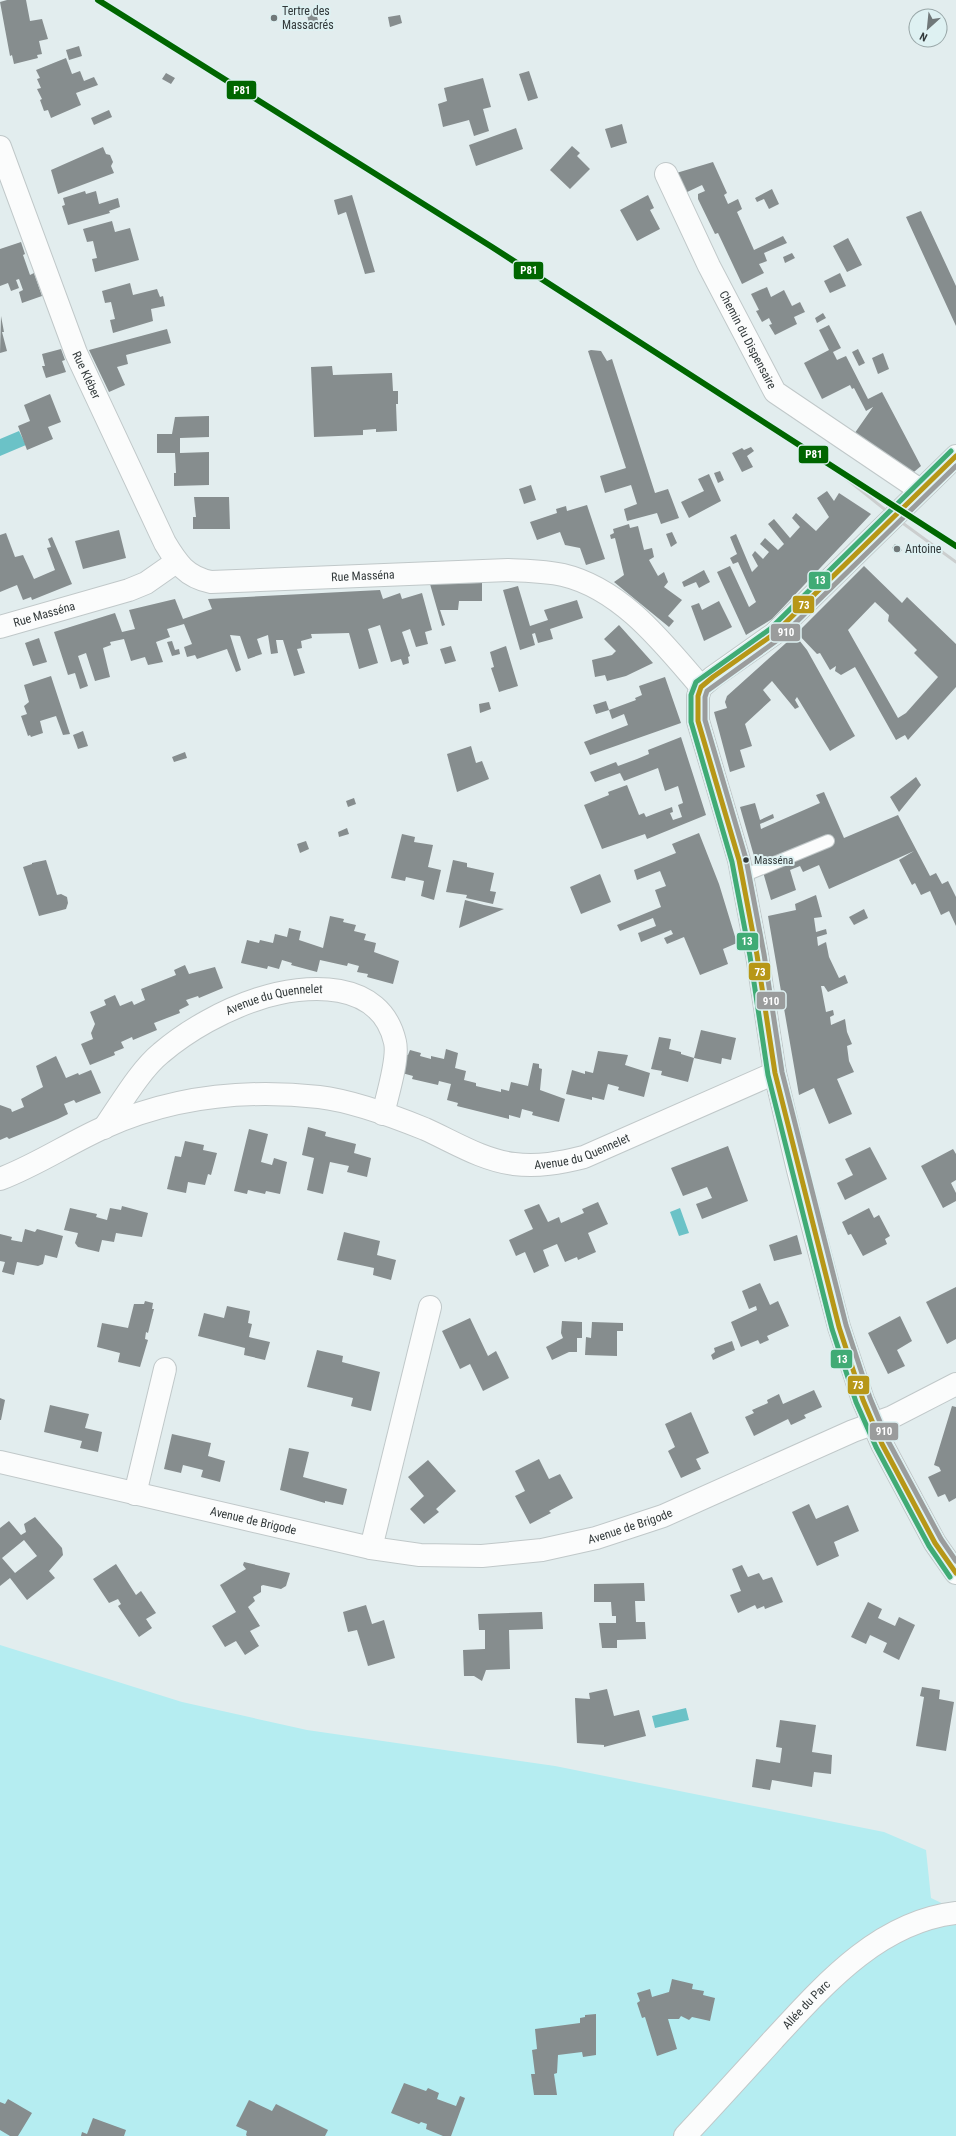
<svg xmlns="http://www.w3.org/2000/svg" width="956" height="2136" font-family="'Roboto Condensed',sans-serif">
  <style>
    .green { fill: #b5edf1 }
    .water { fill: #6bc2c7 }
    .building { fill: #868d8e; fill-rule: evenodd }
    .lines { fill: none; stroke-linecap: round; stroke-linejoin: round }
    .service-casing { stroke: #c0c8c9; stroke-width: 14 }
    .minor-casing { stroke: #c0c8c9; stroke-width: 24 }
    .tertiary-casing { stroke: #c0c8c9; stroke-width: 24 }
    .service { stroke: #fbfcfc; stroke-width: 12 }
    .minor { stroke: #fbfcfc; stroke-width: 22 }
    .tertiary { stroke: #fbfcfc; stroke-width: 22 }
    .rail { stroke: #cbcece; stroke-width: 3 }
    .bus-1-casing { stroke: #def1f2; stroke-width: 8 }
    .bus-2-casing { stroke: #def1f2; stroke-width: 8 }
    .bus-3-casing { stroke: #def1f2; stroke-width: 8 }
    .bus-1 { stroke: #b79717; stroke-width: 5 }
    .bus-2 { stroke: #40ab75; stroke-width: 5 }
    .bus-3 { stroke: #9a9c9c; stroke-width: 5 }
    .rail-1-casing { stroke: #def1f2; stroke-width: 9 }
    .rail-1 { stroke: #060; stroke-width: 6 }
    .poi-dot { fill: #707879; stroke: #def1f2; stroke-width: 1.5 }
    .bus-dot { fill: #32393a; stroke: #def1f2; stroke-width: 1.5 }
    .labels { text-anchor: middle; dominant-baseline: central; stroke-width: 4; stroke-linejoin: round; paint-order: stroke }
    .bus-label { font-size: 11px; fill: #32393a; stroke: #def1f2; text-anchor: start }
    .poi-label { font-size: 12px; fill: #32393a; stroke: #def1f2; text-anchor: start }
    .street-label { font-size: 12px; fill: #32393a; stroke: #def1f2 }
    .line-badge { stroke: #def1f2; stroke-width: 1.5 }
    .badge-label { font-size: 11px; text-anchor: middle; font-weight: bold; fill: #fff }
  </style>
  <rect width="100%" height="100%" fill="#e2edee"/>
  <path class="green" d="M0,1645L182,1702L307,1730L555,1766L884,1832L926,1850L931,1898L956,1910V2136H0Z"/>
  <path class="water" d="M19,431L26,445L0,456V439Z
    M680,1208L689,1233L679,1236L670,1212Z
    M686,1708L689,1720L655,1728L652,1716Z"/>
  <path class="building" d="M7,0H26L30,21L42,19L48,39L39,41L42,54L37,55L38,58L14,64L12,55L10,56L0,2Z
    M315,9L320,28L311,31L306,11Z
    M400,15L402,23L390,27L388,17Z
    M79,46L82,56L69,60L66,50Z
    M66,58L72,74L80,71L84,81L94,77L98,85L76,93L81,105L51,118L48,110L44,111L40,100L42,99L37,89L41,88L37,79L40,78L36,70Z
    M529,71L538,98L528,101L519,74Z
    M166,73L175,78L171,84L162,79Z
    M483,78L491,107L483,109L489,131L474,136L469,120L443,127L438,104L447,101L444,88Z
    M109,110L112,117L94,125L91,118Z
    M622,124L627,143L611,148L605,129Z
    M516,128L523,149L476,166L469,145Z
    M572,146L580,153L577,156L590,169L570,189L550,170Z
    M103,147L106,154L110,155L113,162L111,166L114,173L58,194L51,170Z
    M713,162L727,193L724,195L728,204L738,199L742,209L737,212L754,250L783,236L787,243L764,253L767,261L759,264L764,273L742,284L718,233L715,234L698,199V194L705,191L702,185L683,194L673,174Z
    M772,189L779,204L769,209L764,199L757,202L755,198Z
    M85,191L86,194L96,191L99,204L118,198L120,207L109,211L110,213L68,225L62,206L65,205L63,198Z
    M352,195L375,272L365,274L346,212L338,215L334,200Z
    M648,195L654,208L650,210L660,229L637,241L620,210Z
    M921,211L956,286V326L906,217Z
    M112,221L115,232L130,228L139,260L95,272L92,259L97,258L93,241L87,242L83,229Z
    M848,238L862,265L847,272L833,246Z
    M21,242L25,254L23,255L30,275L34,273L42,296L22,303L19,292L23,290L19,279L16,280L19,288L11,291L8,283L0,286V249Z
    M792,253L795,258L785,263L783,257Z
    M840,273L846,286L830,293L824,281Z
    M130,283L133,295L157,289L160,297L163,296L165,306L151,309L153,321L113,333L110,320L115,319L111,302L105,303L102,291Z
    M767,287L771,297L784,290L792,306L800,302L805,312L794,317L797,324L775,335L769,325L772,324L769,318L762,322L756,311L759,310L751,294Z
    M823,313L826,318L817,323L815,318Z
    M1,316L4,332H2L7,351L0,353Z
    M829,325L841,348L833,352L837,360L846,356L868,399L882,392L921,466L908,477L852,437L873,407L866,411L854,388L852,389L850,385L822,399L804,363L829,350L819,330Z
    M167,329L171,343L126,355L128,364L117,367L125,385L109,392L89,350Z
    M61,349L65,360L62,361L66,372L46,378L42,366H45L42,354Z
    M858,349L865,363L859,366L852,352Z
    M591,350L601,351L607,361L612,359L655,493L668,489L679,518L661,524L657,513L627,521L624,509L637,504L631,485L605,493L600,476L626,468L588,351Z
    M883,353L889,369L878,374L872,358Z
    M332,366L333,375L392,373L393,391H398V404H396L397,431L376,432V429L363,430V435L314,437L311,367Z
    M50,394L61,422L48,427L53,439L27,450L18,426L30,421L24,405Z
    M209,416V437L180,438V453L209,452V485L174,486V473H176L175,453H157V434H172L175,417Z
    M751,447L754,451L747,456L753,467L742,472L732,453L742,448L744,450Z
    M720,471L724,480L718,483L714,473Z
    M709,474L721,501L689,518L681,502L704,491L698,479Z
    M531,485L536,500L524,504L519,489Z
    M827,491L834,501L839,493L871,514L772,619L746,635L717,572L730,566L749,607L756,602L738,562L733,564L730,558L737,554L730,537L736,534L752,572L758,566L752,555L755,551L763,559L769,552L760,544L765,538L778,550L784,544L768,524L774,519L790,538L800,527L792,518L796,513L816,531L829,517L817,498Z
    M194,497H229L230,529H193V517H196Z
    M587,505L605,559L586,565L580,548L565,545L560,532L537,540L530,522L557,513L556,509L566,506L567,511Z
    M629,524L630,528L638,526L644,550L652,548L654,557L649,560L658,576L664,572L668,582L664,587L682,600L668,616L674,621L669,627L614,582L624,575L615,538L611,539L610,535L614,533L613,529Z
    M119,530L126,558L83,569L75,541Z
    M672,532L677,543L671,547L666,534Z
    M6,533L15,557L23,555L34,579L55,570L47,548L51,547L48,539L52,537L72,584L32,600L31,597L23,600L17,585L0,592V535Z
    M895,544L902,550L899,553L892,548Z
    M864,566L902,603L907,597L956,644V687L908,740L905,735L896,740L855,667L841,675L835,671L836,666L830,670L820,653L817,654L797,633ZM875,602L889,615L888,621L917,650L914,653L938,677L906,713L898,718L848,630Z
    M704,570L710,582L699,588L696,582L684,587L682,582Z
    M482,583V601H459L458,610H440L445,625L442,626L430,584Z
    M518,586L530,626L548,620L544,610L577,600L583,618L550,629L553,639L538,643L535,633L532,634L535,645L520,650L503,590Z
    M380,590L383,599L400,593L402,599L422,593L432,630L425,632L428,644L416,647L410,629L402,632L410,656L408,657L409,663L403,665L401,659L391,662L380,625L368,629L378,663L359,669L349,633L311,634L312,638L301,641L302,648L297,649L305,673L294,676L283,640H276L278,653L271,654L268,635L257,639L262,654L248,659L240,636L230,635L241,670L236,672L227,649L197,659L195,655L187,657L184,647L192,644L184,624L167,629L170,637L156,642L163,662L148,665L145,657L131,661L124,639L110,642L111,645L103,648L110,677L95,681L86,653L78,656L88,686L80,689L75,673L68,675L54,632L115,613L122,632L135,629L129,610L175,599L183,619L212,609L208,599Z
    M719,601L732,627L704,641L691,606L699,603L702,610Z
    M619,625L653,663L626,676L607,681L605,675L595,677L592,660L612,655L616,651L604,639Z
    M795,635L807,650L855,736L830,751L797,697L795,700L799,707L795,709L772,681L763,690L771,700L745,724L752,746L740,750L745,767L730,772L714,712L727,708L725,702L727,696Z
    M39,638L47,662L33,666L25,643Z
    M172,641L175,650L179,649L180,654L172,656L167,642Z
    M451,646L456,661L445,664L440,649Z
    M506,646L518,686L499,692L491,668L494,667L490,652Z
    M51,676L70,734L63,735L56,716L40,721L43,733L31,737L30,735L28,736L21,716L27,714L24,706L29,702L24,685Z
    M665,677L681,723L590,755L584,742L628,725L624,714L612,719L609,710L636,700L635,698L642,695L639,686Z
    M606,701L609,710L596,714L593,705Z
    M489,702L491,709L480,713L479,704Z
    M83,731L88,746L78,749L73,735Z
    M681,737L706,815L647,839L645,834L602,849L584,805L609,795L608,792L627,785L639,815L644,813L646,817L672,807L673,812L670,813L673,820L682,817L678,805L683,803L678,786L665,791L658,768L624,781L620,773L595,782L590,772L616,762L618,766L637,759L649,754L648,750Z
    M471,746L476,763L482,761L489,779L457,792L447,754Z
    M185,752L187,758L174,762L172,757Z
    M916,777L921,785L899,812L890,797Z
    M824,792L844,838L898,815L930,876L936,873L942,884L948,881L956,897V926L949,911L941,915L930,891L921,895L915,883L912,885L899,860L914,851L829,889L819,865L803,872L800,866L790,870L796,890L771,900L761,865L756,863L740,807L755,803L760,820L773,814L774,818L760,824L761,829L820,803L816,795Z
    M354,798L356,804L348,807L346,801Z
    M347,828L349,834L339,837L338,832Z
    M699,833L719,884L737,943L723,949L728,964L700,975L684,937L667,944L664,938L673,934L671,930L641,942L638,933L656,926L653,918L620,931L617,925L661,907L655,890L666,886L660,871L637,880L634,870L676,853L672,844Z
    M402,834L415,837L414,842L433,845L428,867L441,870L434,900L421,896L424,881L406,877L405,881L391,878Z
    M306,841L309,849L300,853L297,844Z
    M46,860L57,895L61,894L67,897L68,903L66,909L39,916L23,867L32,864V863Z
    M453,860L467,863V867L494,873L490,891L496,892L493,904L466,898L467,895L446,892Z
    M600,874L611,902L581,914L570,887Z
    M816,895L822,917L814,918L816,932L826,929L827,934L817,937L818,946L826,942L829,957L839,978L845,975L848,983L828,992L824,986H821L826,1012L833,1010L834,1015L830,1017L831,1025L845,1019L847,1032L852,1044L847,1046L849,1061L854,1072L837,1079L852,1114L829,1124L814,1088L799,1095L768,916L796,910L795,904Z
    M465,900L484,905L504,909L459,928Z
    M864,909L868,918L854,925L849,917Z
    M330,916L344,919L343,922L356,925L354,931L366,934L364,940L376,943L374,952L399,961L393,984L367,977L368,974L357,972L359,966L348,963L347,966L320,960L317,972L291,965L292,963L282,960L279,969L268,966L267,969L241,963L247,940L259,943L260,940L273,943L275,934L287,937L289,928L301,931L299,940L323,948Z
    M185,965L189,974L215,967L223,988L199,998L198,996L186,1000L189,1005L179,1010L180,1013L154,1023L157,1030L133,1040L132,1037L121,1042L124,1048L114,1052L115,1055L90,1065L81,1044L93,1039L91,1033L95,1024L90,1012L106,1005L104,1000L115,995L120,1006L132,1001L134,1005L145,1000L141,989L176,975L174,970Z
    M701,1030L736,1038L731,1060L722,1058L721,1064L694,1058Z
    M659,1037L671,1039L669,1049L681,1052V1054L694,1058L688,1082L661,1075L662,1071L651,1069Z
    M446,1049L458,1053L455,1068L466,1071L464,1080L476,1083V1086L501,1092V1089L509,1091L511,1082L528,1086L533,1063L539,1064V1068L542,1069L540,1090L565,1099L559,1122L532,1115L533,1112L522,1109L520,1118L509,1115V1119L457,1106L458,1103L447,1100L451,1084L439,1081L438,1085L412,1079L413,1076L402,1073L406,1055H408L410,1050L421,1053L420,1056L431,1059V1056L444,1059Z
    M598,1051L628,1055L625,1065L650,1073L644,1097L618,1090L619,1087L608,1084L604,1100L592,1097V1100L566,1094L572,1070L585,1074V1071L593,1073Z
    M56,1056L66,1078L78,1073L79,1075L91,1070L101,1093L76,1103L74,1100L64,1104L68,1114L58,1119L9,1139L7,1137L0,1140V1105L11,1109L12,1112L24,1107L21,1099L43,1087L36,1066Z
    M308,1127L326,1132L325,1136L356,1144L354,1153L371,1158L367,1177L347,1172L349,1166L330,1162L323,1194L307,1190L314,1158L302,1155Z
    M249,1129L268,1134L261,1162L272,1165L274,1158L287,1162L280,1194L266,1191L265,1194L248,1190L247,1194L234,1191Z
    M185,1141L204,1145L203,1150L217,1153L211,1175L208,1174L205,1185L188,1182L186,1193L167,1189L175,1156L181,1157Z
    M728,1146L748,1201L702,1219L696,1204L712,1198L707,1187L683,1196L671,1168Z
    M870,1147L887,1179L845,1200L837,1183L853,1175L845,1159Z
    M953,1149L956,1154V1180L951,1183L956,1193V1201L943,1208L921,1166Z
    M598,1202L608,1224L588,1233L596,1252L578,1260L577,1257L565,1262L557,1244L543,1250L549,1266L534,1273L525,1252L516,1256L509,1240L533,1229L524,1210L539,1204L548,1222L559,1217L561,1223L584,1213L582,1209Z
    M122,1206L148,1213L142,1237L116,1233L114,1242L102,1240L99,1252L78,1247L75,1243L78,1233L64,1230L70,1208L97,1214L96,1217L107,1220L110,1208L121,1210Z
    M869,1208L874,1218L879,1215L890,1236L885,1239L887,1244L863,1256L851,1234L848,1235L842,1222Z
    M25,1229L35,1232L37,1229L63,1236L57,1258L45,1255L43,1264L38,1266L17,1262L14,1275L2,1272L5,1262L0,1261V1234L12,1237L11,1240L22,1242Z
    M344,1232L380,1241L377,1255L396,1260L391,1280L373,1275L374,1268L337,1260Z
    M797,1235L802,1254L774,1261L769,1245Z
    M760,1283L770,1305L778,1301L789,1326L767,1336L769,1340L760,1344L758,1340L741,1347L731,1322L757,1310L756,1306L749,1309L742,1291Z
    M956,1287V1339L947,1344L926,1302Z
    M145,1301L153,1303L152,1309H154L148,1333L146,1332L145,1339L148,1340L140,1367L118,1362L120,1353L97,1347L102,1323L128,1328L134,1304H144Z
    M227,1306L250,1311L248,1323L252,1324L249,1337L270,1342L265,1360L244,1355L245,1348L198,1336L204,1313L224,1318Z
    M900,1316L912,1341L897,1350L905,1366L888,1374L868,1333Z
    M470,1318L488,1356L496,1351L509,1378L483,1391L470,1364L460,1369L442,1331Z
    M562,1321L582,1322V1338H577V1352H569L552,1360L546,1347L563,1338L561,1333Z
    M592,1322L623,1323V1331H617V1356L585,1355L586,1337L591,1338Z
    M732,1341L735,1350L713,1360L711,1355L715,1352L714,1348Z
    M317,1350L343,1356L342,1362L380,1372L371,1411L351,1406L353,1398L307,1387Z
    M814,1390L822,1407L804,1415L806,1418L791,1425L788,1419L754,1436L745,1417L754,1413L752,1410L768,1403L767,1400L779,1394L783,1404Z
    M0,1398L5,1400L1,1420H0Z
    M50,1405L89,1414L85,1428L102,1432L98,1452L80,1448L82,1441L44,1432Z
    M952,1406L956,1407V1498L949,1502L945,1494L938,1497L928,1477L941,1471L939,1467L934,1465Z
    M691,1412L709,1453L696,1459L701,1469L681,1478L668,1451L675,1447L665,1424Z
    M172,1434L211,1443L208,1456L225,1461L220,1482L201,1477L203,1470L183,1465L181,1473L164,1469Z
    M289,1448L309,1452L303,1477L347,1489L343,1505L325,1501V1503L280,1490Z
    M539,1459L549,1479L560,1474L573,1498L549,1511L551,1513L530,1524L515,1496L525,1491L515,1471Z
    M428,1460L456,1491L436,1509L439,1512L424,1524L410,1509L424,1496L408,1477Z
    M809,1504L816,1519L848,1505L859,1531L834,1542L839,1556L817,1566L792,1512Z
    M35,1517L62,1548L63,1555L49,1571L55,1578L27,1600L10,1578L0,1586V1528L9,1521L21,1535L26,1532L24,1524ZM24,1540L37,1556L15,1573L2,1558Z
    M244,1562L290,1573L286,1586L281,1589L263,1585L261,1586V1592L253,1597L255,1601L248,1607L260,1626L250,1631L259,1646L245,1655L236,1641L225,1647L212,1626L236,1612L220,1585L246,1569L243,1565Z
    M116,1564L136,1595L141,1591L156,1613L146,1619L152,1628L139,1637L118,1606L121,1604L118,1599L109,1603L93,1579Z
    M742,1565L748,1577L759,1573L763,1580L772,1577L783,1602L765,1609L764,1606L757,1609L755,1605L738,1613L730,1595L741,1591L732,1569Z
    M644,1583L645,1601H635L636,1622H645L646,1639L617,1640V1648H602L599,1623H616V1616H612L611,1602H594V1584Z
    M868,1602L882,1609L878,1618L895,1626L899,1617L915,1625L899,1660L883,1652L887,1643L870,1635L866,1644L851,1637Z
    M366,1605L372,1624L384,1620L395,1658L368,1666L357,1630L348,1632L343,1612Z
    M542,1612L543,1629L509,1630L510,1669L486,1670L482,1681L474,1676H464L463,1650L485,1649V1630H479L478,1614Z
    M922,1687L940,1690L939,1699L954,1702L946,1751L916,1746L924,1697L920,1696Z
    M607,1689L614,1716L639,1710L646,1736L604,1747V1745L577,1743L575,1698L590,1699L589,1693Z
    M780,1720L816,1725L812,1752L832,1755L831,1774L814,1772L812,1787L772,1780L770,1790L752,1787L756,1759L780,1763L782,1748L776,1747Z
    M672,1979L693,1984L692,1989L704,1991L703,1995L715,1998L710,2021L692,2017L689,2020L681,2016L679,2019H668L677,2049L657,2056L645,2017L642,2018L637,2003L640,2001L637,1993L650,1989L652,1997L669,1992Z
    M596,2014V2055L583,2057L582,2052L558,2055L557,2073L554,2074L557,2095H534L531,2074H535L532,2050L537,2049L535,2029L580,2023V2018L585,2017V2015Z
    M404,2083L426,2091L428,2088L439,2093L437,2099L456,2106L460,2096L465,2098L451,2136H443L426,2129L427,2124L421,2122L419,2124L391,2113Z
    M8,2099L32,2113L18,2136H10L0,2130V2102L5,2104Z
    M249,2100L272,2111L276,2104L328,2130L325,2136H247L246,2135L247,2131L236,2126Z
    M93,2118L126,2130L124,2136H81L82,2132L87,2134Z"/>
  <g class="lines">
    <defs>
      <path id="service" d="M743,876L828,841"/>
      <g id="minor">
        <path id="s1" d="M0,147L76,353L165,543C177,563 186,577 211,582L508,570C527,571 545,571 563,575C622,589 664,644 701,687"/>
        <path id="s2" d="M666,174L709,266L775,392L920,490"/>
        <path id="s3" d="M0,627L129,590L146,583L176,562"/>
        <path id="s4" d="M104,1128C120,1105 140,1070 161,1053C188,1030 224,1010 258,999C306,983 381,979 395,1042C399,1059 387,1096 383,1114"/>
        <path id="s5" d="M0,1179C37,1165 69,1143 105,1127C172,1097 246,1089 319,1097C353,1101 393,1116 425,1129C454,1142 482,1160 514,1164C538,1167 560,1163 584,1157L775,1073"/>
        <path id="s6" d="M0,1462L371,1548L420,1555L482,1556L542,1550L596,1538L663,1516L853,1431L892,1417L956,1384"/>
        <path d="M135,1494L165,1369"/>
        <path d="M371,1548L430,1307"/>
        <path id="s7" d="M685,2136C715,2104 744,2072 773,2040C823,1986 878,1922 956,1913"/>
      </g>
      <path id="tertiary" d="M956,456L774,634L713,677L701,687L698,696V721L739,860L757,955L775,1073L798,1170L839,1327L863,1400L882,1444L935,1543L956,1573"/>
    </defs>
    <use href="#service" class="service-casing"/>
    <use href="#minor" class="minor-casing"/>
    <use href="#tertiary" class="tertiary-casing"/>
    <use href="#service" class="service"/>
    <use href="#minor" class="minor"/>
    <use href="#tertiary" class="tertiary"/>
    <path class="rail" d="M818,456L893,516L956,562"/>
    <defs>
      <path id="bus-1" d="M956,456L774,634L713,677L701,687L698,696V721L739,860L757,955L775,1073L839,1327L863,1400L882,1444L935,1543L956,1573"/>
      <path id="bus-2" d="M950,1577L929,1546L876,1447L856,1402L832,1329L768,1075L750,956L732,862L691,722V695L696,682L770,629L951,451"/>
      <path id="bus-3" d="M956,466L779,639L707,691L705,697V720L746,859L764,954L782,1072L846,1325L870,1398L888,1441L941,1539L956,1561"/>
    </defs>
    <use href="#bus-1" class="bus-1-casing"/>
    <use href="#bus-2" class="bus-2-casing"/>
    <use href="#bus-3" class="bus-3-casing"/>
    <use href="#bus-1" class="bus-1"/>
    <use href="#bus-2" class="bus-2"/>
    <use href="#bus-3" class="bus-3"/>
    <defs>
      <path id="rail-1" d="M98,0L492,247L956,546"/>
    </defs>
    <use href="#rail-1" class="rail-1-casing"/>
    <use href="#rail-1" class="rail-1"/>
  </g>
  <g class="poi-dot">
    <circle cx="274" cy="18" r="4"/>
    <circle cx="897" cy="549" r="4"/>
  </g>
  <circle class="bus-dot" cx="746" cy="860" r="3.5"/>
  <g class="labels">
    <g class="bus-label">
      <text x="754" y="860">Masséna</text>
    </g>
    <g class="poi-label">
      <text x="282" y="11">Tertre des<tspan x="282" dy="14">Massacrés</tspan></text>
      <text x="905" y="549">Antoine</text>
    </g>
    <g class="street-label">
      <text stroke="none"><textPath href="#s2" startOffset="185">Chemin du Dispensaire</textPath></text>
      <text stroke="none"><textPath href="#s1" startOffset="244">Rue Kléber</textPath></text>
      <text stroke="none"><textPath href="#s1" startOffset="644">Rue Masséna</textPath></text>
      <text stroke="none"><textPath href="#s3" startOffset="46">Rue Masséna</textPath></text>
      <text stroke="none"><textPath href="#s4" startOffset="222">Avenue du Quennelet</textPath></text>
      <text stroke="none"><textPath href="#s5" startOffset="613">Avenue du Quennelet</textPath></text>
      <text stroke="none"><textPath href="#s6" startOffset="260">Avenue de Brigode</textPath></text>
      <text stroke="none"><textPath href="#s6" startOffset="644">Avenue de Brigode</textPath></text>
      <text stroke="none"><textPath href="#s7" startOffset="179">Allée du Parc</textPath></text>
    </g>
  </g>
  <g class="line-badge">
    <rect x="226" y="80" width="31" height="20" rx="4" fill="#060"/>
    <rect x="513" y="261" width="31" height="19" rx="4" fill="#060"/>
    <rect x="798" y="445" width="31" height="19" rx="4" fill="#060"/>
    <rect x="808" y="571" width="23" height="19" rx="4" fill="#40ab75"/>
    <rect x="792" y="595" width="23" height="19" rx="4" fill="#b79717"/>
    <rect x="770" y="623" width="31" height="19" rx="4" fill="#9a9c9c"/>
    <rect x="736" y="932" width="23" height="19" rx="4" fill="#40ab75"/>
    <rect x="748" y="962" width="23" height="19" rx="4" fill="#b79717"/>
    <rect x="756" y="991" width="30" height="19" rx="4" fill="#9a9c9c"/>
    <rect x="830" y="1349" width="23" height="20" rx="4" fill="#40ab75"/>
    <rect x="847" y="1375" width="23" height="20" rx="4" fill="#b79717"/>
    <rect x="869" y="1422" width="30" height="19" rx="4" fill="#9a9c9c"/>
  </g>
  <g class="badge-label">
    <text x="242" y="94">P81</text>
    <text x="529" y="274">P81</text>
    <text x="814" y="458">P81</text>
    <text x="820" y="584">13</text>
    <text x="804" y="609">73</text>
    <text x="786" y="636">910</text>
    <text x="747" y="945">13</text>
    <text x="760" y="976">73</text>
    <text x="771" y="1005">910</text>
    <text x="842" y="1363">13</text>
    <text x="858" y="1389">73</text>
    <text x="884" y="1435">910</text>
  </g>
  <g transform="translate(928 28) rotate(207)"><circle r="19" fill="#def1f2" stroke="#99a7a8"/>
  <path d="M0-3L7 15L0 10L-7 15Z" fill="#707879"/>
  <text y="-6" font-size="11" font-weight="bold" text-anchor="middle" fill="#32393a">N</text>
  </g>
</svg>
